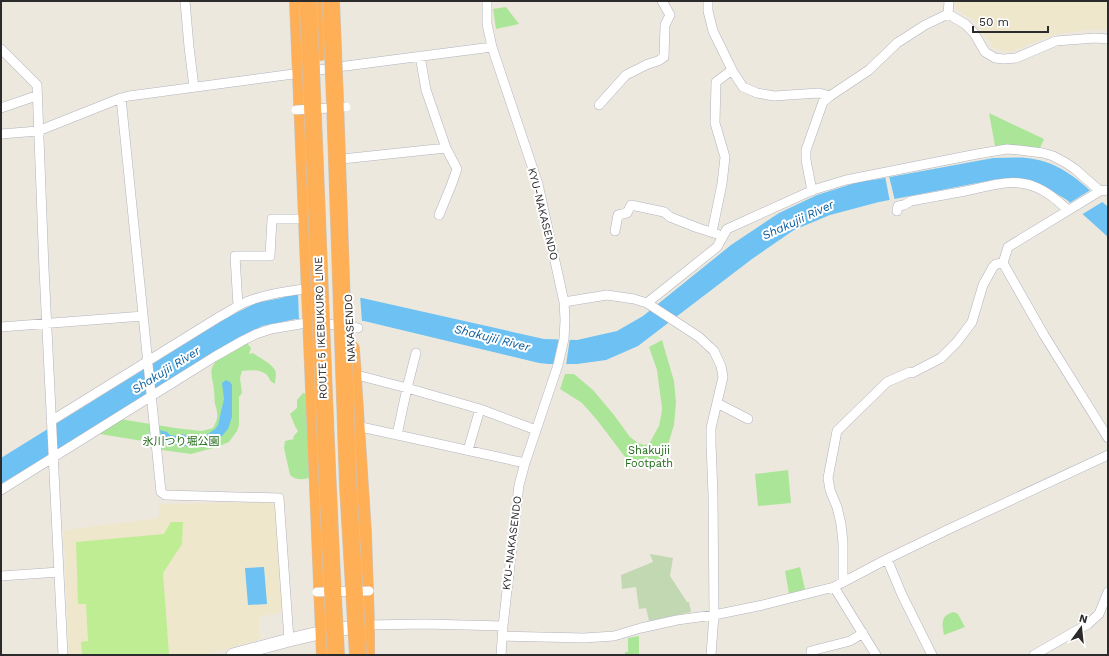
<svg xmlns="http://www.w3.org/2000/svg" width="1109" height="656" font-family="'Work Sans','Noto Sans JP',sans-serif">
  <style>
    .education { fill: #efe7cc }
    .green { fill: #abe698 }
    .cemetery { fill: #c2d8b3 }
    .pitch { fill: #beed93 }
    .water { fill: #6dc2f3 }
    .pier { fill: #ede8dd }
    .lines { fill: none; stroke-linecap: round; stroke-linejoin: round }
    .street-casing { stroke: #b1b2bf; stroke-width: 10 }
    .secondary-casing { stroke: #b1b2bf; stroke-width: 14 }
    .highway-casing { stroke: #c8c8c8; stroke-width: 18 }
    .street { stroke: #fff; stroke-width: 9 }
    .secondary { stroke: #fff; stroke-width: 13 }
    .highway { stroke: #ffaf56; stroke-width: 17 }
    .street-bridge-casing { stroke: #b1b2bf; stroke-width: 10; stroke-linecap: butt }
    .highway-bridge-casing { stroke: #c8c8c8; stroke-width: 18; stroke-linecap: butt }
    .street-bridge { stroke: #fff; stroke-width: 9 }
    .highway-bridge { stroke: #ffaf56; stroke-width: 17 }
    .labels { text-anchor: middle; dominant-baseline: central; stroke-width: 4; stroke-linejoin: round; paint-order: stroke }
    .street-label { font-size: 11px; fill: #2b2b2b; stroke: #fff }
    .park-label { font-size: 11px; fill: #216b18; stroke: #fff }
    .water-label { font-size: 12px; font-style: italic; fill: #095ea1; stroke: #fff }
  </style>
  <rect width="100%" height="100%" fill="#ede8dd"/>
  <path class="education" d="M955,1H1108V30L1096,29L1055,34L1013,51L1005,52L993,47L974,20L957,10Z
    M270,502L276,507L282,612L259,617V640L205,655H69L64,532L66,530L159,518V504Z"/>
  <path class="green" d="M506,7L519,24L496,29L493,9Z
    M989,113L1044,139L1040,148L995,146Z
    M662,340L674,381L676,402L674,425L666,451L656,468L647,469L625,457L597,420L582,403L560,389L565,374H574L593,390L614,415L630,437L638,443L644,445L649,444L659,426L661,416L662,408L657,370L649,347Z
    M247,343L251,348L249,354L253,353C259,357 272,364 275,370C277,374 275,379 275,384C268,380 270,378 266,374C259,369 250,370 242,371L240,378L242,393L239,397V425L237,431L229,442L217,447L191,454L162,450L161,444L100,434L120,419L175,428L202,431L213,428C219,417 218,414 215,404C214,400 215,395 214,391C214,382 208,372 214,364C218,358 225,357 229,354Z
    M303,393L307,394L310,475L309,478C301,480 296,480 290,475L284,448L285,441L294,439L293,437L298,431L295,426L290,414L297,408V400Z
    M788,470L791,503L758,506L755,474Z
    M800,567L805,589L789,594L785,571Z
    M954,612L958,614L965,627L944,635C942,624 940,615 954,612Z
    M639,636V655H625V652H628V638Z"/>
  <path class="cemetery" d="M650,554L673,558L670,576L687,602H689L691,612L649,621L646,608L639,609L636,587L622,589L621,575L653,562Z"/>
  <path class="pitch" d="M171,522H183L182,544L163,573L169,654L165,655H82L81,642L88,641L86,604H78L76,542L164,534Z"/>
  <path class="water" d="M993,158C1004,158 1016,157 1027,158C1063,162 1083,184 1108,207V237L1067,200L1047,188L1022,179H998L879,202L830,215L794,230L752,259L638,346L606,360L577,364H548L539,363L364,321L296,319L262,326L217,350L133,404L1,484V458L228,317L256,303L281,298L294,293L362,298L544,339L577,340L617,331L643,316L731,245L779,213L817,195L858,182L879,179Z
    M226,380L230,382L232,385V417L228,429L221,437L198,440L190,447L162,442L160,430L167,432L170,435L177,436L182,434L188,436L193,435L197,436L208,434L215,429L218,425L224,399L222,383Z
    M264,567L267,604L248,605L245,568Z"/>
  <path class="pier" d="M885,176H889L895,201L890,202Z
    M1092,189L1104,201L1081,215L1068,204Z
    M298,292L360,295L362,322L299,321Z
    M559,338H570L566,365H553Z"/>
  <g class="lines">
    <defs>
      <path id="street" d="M185,1L189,47L194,87
        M487,1V24L492,47L538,184L564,302L565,320L564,339L558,365L525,463L519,485L503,626L501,655
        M708,1V11L713,31L733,72L743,87L757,93L774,96L819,93L830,96
        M948,14L965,24L974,33L985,52L995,58L1004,59L1016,58L1056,41L1095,38L1108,39
        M948,14L949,1
        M1,49L37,85L44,269L63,655
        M420,56L426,90L446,148L457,169L451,186L439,215
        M121,98L161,492L165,495L279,498L289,640
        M599,105L626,75L648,64L658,61L664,57L665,25L670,15L662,1
        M1,108L36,96
        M1,134L38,131L121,98L129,96L301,73L338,67L492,47
        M342,159L446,148
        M1108,190L1100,191L1008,247L1003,263L1044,335L1108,438
        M812,191L806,160V150L823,102L830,96L869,70L897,43L925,25L948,14
        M897,211L898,206L904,205L911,201C927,198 943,195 960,192C983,188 1010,177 1033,186C1047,191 1058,201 1068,210
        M615,231L618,215L627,213L631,205L664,212L670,217L698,228L717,234
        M712,232L722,184L725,157L715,123L716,82L732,70
        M564,302L607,295L634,299L647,303L699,337L714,351L721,366L723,377L711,428V443L713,495L714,615L711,655
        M647,303L717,247L727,229L813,190L846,180L977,154L1007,149L1019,150L1043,153L1053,156L1066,163L1075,169L1100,191
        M238,306L235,256H270L272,219H308
        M1,327L143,316
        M912,373L941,358L957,342L972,322L983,285L993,267L996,264L1003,263
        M353,374L407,388L480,409L536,430
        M717,403L748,419
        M51,421L219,317C228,312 237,306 246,302C266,294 289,291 310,288
        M356,428L361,427L525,463
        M397,435L407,388L416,353
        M468,450L480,409
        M1,490L214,357L242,341L256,334L271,329L312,322L358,328
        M887,559L902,595L932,655
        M1,576L59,572
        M843,582V543L841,524L837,507L830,490L828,478L837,431L887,382L910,372
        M834,587L876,655
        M366,625L425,624L503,626
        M502,636L584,638L614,636L641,628L677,620L714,615L763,605L834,587L887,559L947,530L1108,455
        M811,655V651L850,641L863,633
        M1034,655L1088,624L1099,614L1108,592"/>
      <path id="secondary" d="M233,655L289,640L319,633L365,625"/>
      <path id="highway" d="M298,1L325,655
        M319,1L321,52
        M351,349L363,534L366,625V655"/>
    </defs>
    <use href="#street" class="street-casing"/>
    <use href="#secondary" class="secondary-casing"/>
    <use href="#highway" class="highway-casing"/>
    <use href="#street" class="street"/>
    <use href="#secondary" class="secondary"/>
    <use href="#highway" class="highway"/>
    <defs>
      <path id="street-bridge" d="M296,110L346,107
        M317,592L369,591"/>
      <path id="highway-bridge" d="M308,1C318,219 324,437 336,655
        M331,1L335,101L348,485L358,655"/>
    </defs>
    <use href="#street-bridge" class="street-bridge-casing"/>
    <use href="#highway-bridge" class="highway-bridge-casing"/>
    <use href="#street-bridge" class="street-bridge"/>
    <use href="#highway-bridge" class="highway-bridge"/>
  </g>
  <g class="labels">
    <g class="street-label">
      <text transform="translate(543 214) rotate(76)">KYU-NAKASENDO</text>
      <text transform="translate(321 328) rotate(-92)">ROUTE 5 IKEBUKURO LINE</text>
      <text transform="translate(350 328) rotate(-93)">NAKASENDO</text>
      <text transform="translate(512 543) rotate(-83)">KYU-NAKASENDO</text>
    </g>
    <g class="park-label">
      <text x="181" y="441">氷川つり堀公園</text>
      <text x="649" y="450">Shakujii<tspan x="649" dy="13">Footpath</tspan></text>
    </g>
    <g class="water-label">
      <text transform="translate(798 220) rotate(-25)">Shakujii River</text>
      <text transform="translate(492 338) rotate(14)">Shakujii River</text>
      <text transform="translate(166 370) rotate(-32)">Shakujii River</text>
    </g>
  </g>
  <rect width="1109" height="656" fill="none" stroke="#2b2b2b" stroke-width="4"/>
  <g transform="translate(1081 628) rotate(15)" stroke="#ffffff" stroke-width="3" paint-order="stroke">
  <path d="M0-3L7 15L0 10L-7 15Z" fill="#2b2b2b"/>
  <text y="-6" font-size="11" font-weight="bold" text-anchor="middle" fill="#2b2b2b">N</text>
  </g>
  <path d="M973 26v6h75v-6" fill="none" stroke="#2b2b2b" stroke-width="2"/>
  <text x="979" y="26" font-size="12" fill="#2b2b2b" stroke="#ffffff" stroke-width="3" paint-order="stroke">50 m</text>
</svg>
